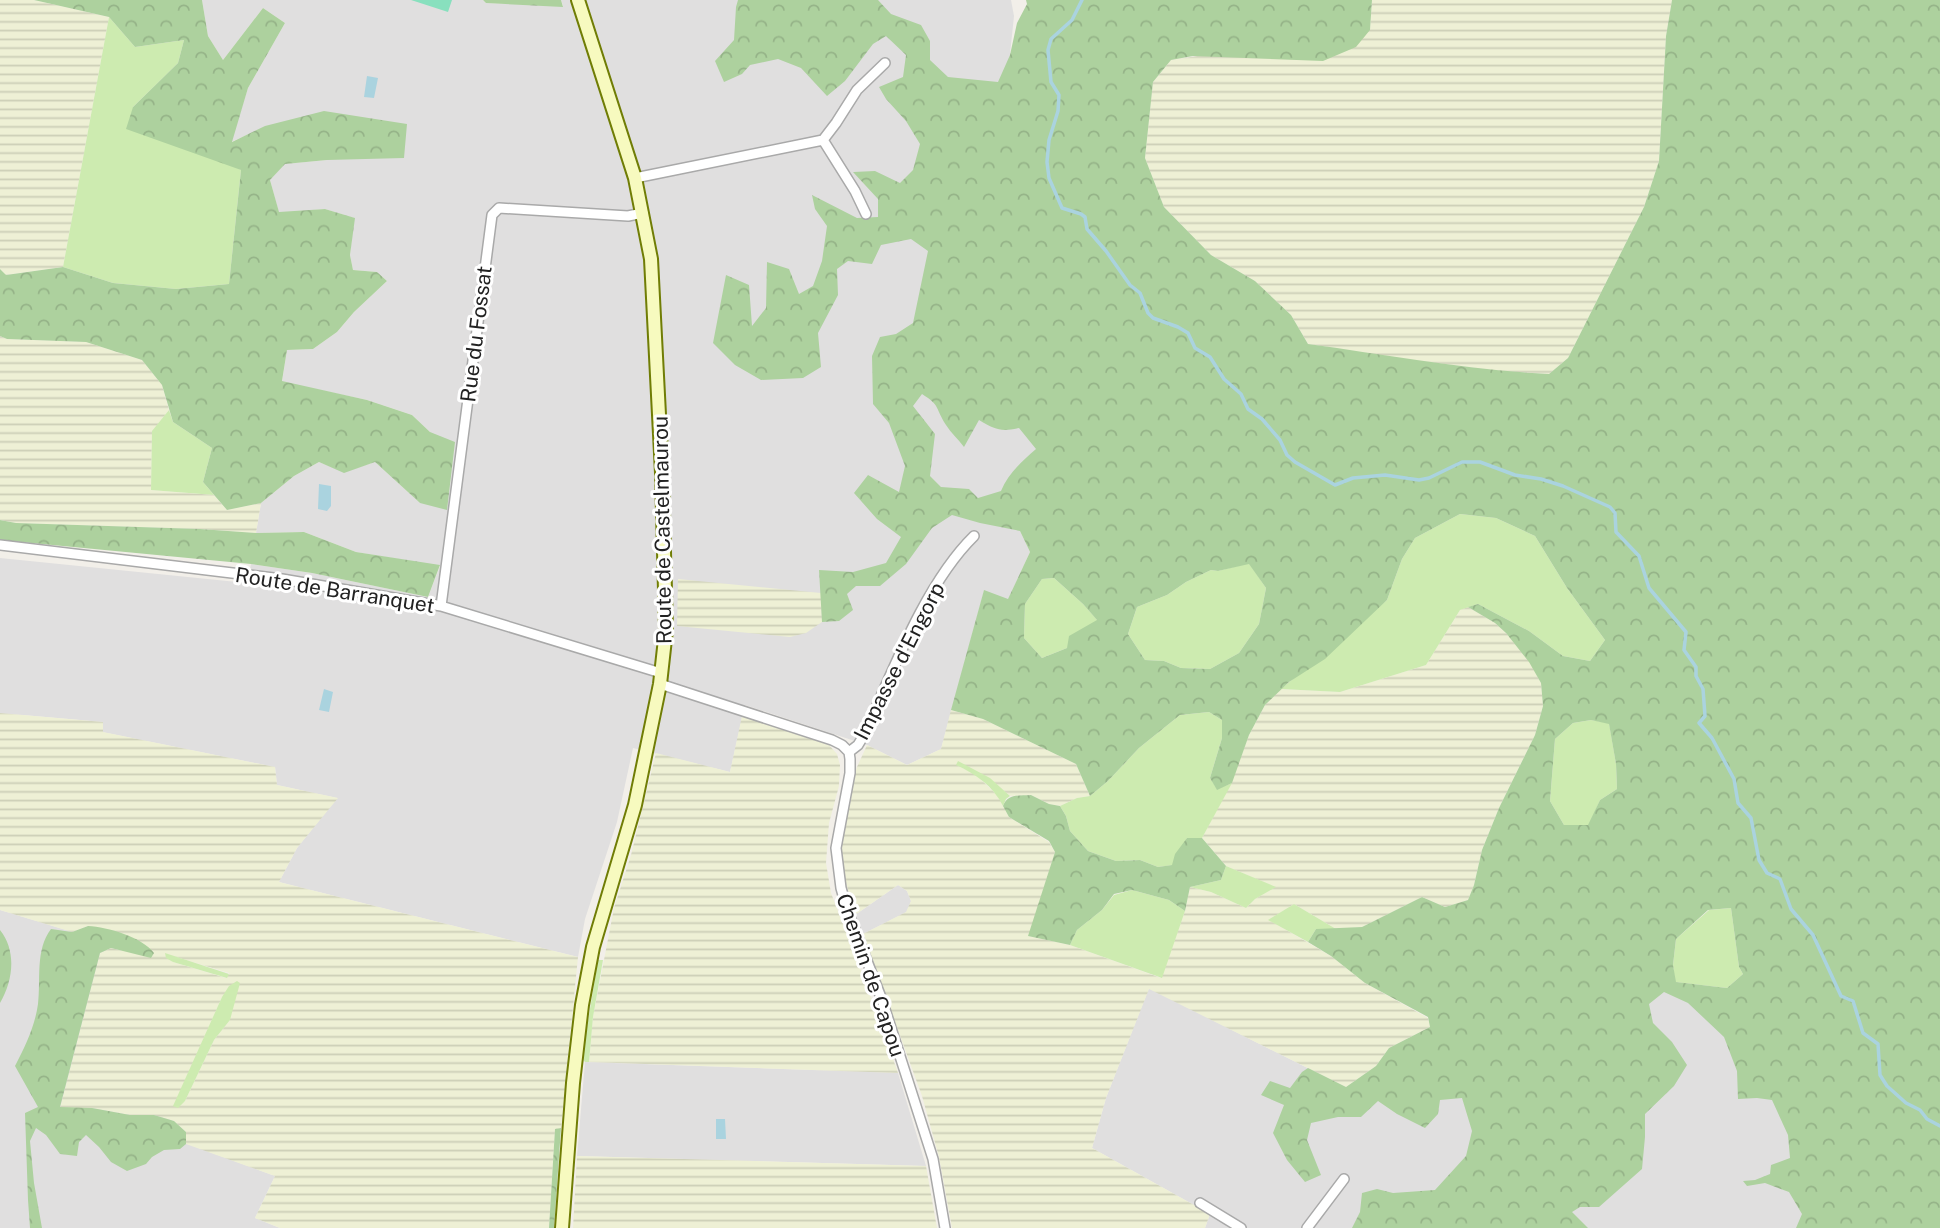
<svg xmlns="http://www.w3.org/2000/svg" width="1940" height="1228" font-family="'Public Sans',sans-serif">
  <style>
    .residential { fill: #e0dfdf }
    .farmland { fill: url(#farmland-rules); fill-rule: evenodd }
    .grass { fill: #cdebb0 }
    .forest { fill: url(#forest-crowns); fill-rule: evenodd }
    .pitch { fill: #88e0be }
    .water { fill: #aad3df }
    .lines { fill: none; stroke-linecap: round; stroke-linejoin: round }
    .stream { stroke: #aad3df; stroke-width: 3.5 }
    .street-casing { stroke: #a9a9a9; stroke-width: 12 }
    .secondary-casing { stroke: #707d05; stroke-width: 16 }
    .street { stroke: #fff; stroke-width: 9 }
    .secondary { stroke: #f7fabf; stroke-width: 12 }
    .labels { text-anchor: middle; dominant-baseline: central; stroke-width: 6; stroke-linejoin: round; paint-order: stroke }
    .street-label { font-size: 21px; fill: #222; stroke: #fff }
  </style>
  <defs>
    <pattern id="farmland-rules" width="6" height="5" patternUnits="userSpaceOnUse" patternTransform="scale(1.75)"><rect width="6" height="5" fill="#eef0d5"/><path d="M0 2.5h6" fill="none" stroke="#ccceb7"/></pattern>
    <pattern id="forest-crowns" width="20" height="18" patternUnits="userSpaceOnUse" patternTransform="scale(1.75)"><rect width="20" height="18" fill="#add19e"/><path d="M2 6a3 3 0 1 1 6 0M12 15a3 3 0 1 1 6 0" fill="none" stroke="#95b388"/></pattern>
  </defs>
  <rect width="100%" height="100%" fill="#f2efe9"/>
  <path class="residential" d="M202,0H483L486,3L563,6L561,0H1011L1014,16L1003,121L1032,407L1053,452L1020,531L1030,552L1008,600L984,591L941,749L907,765L867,745L745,705L730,772L633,748L617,822L585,919L578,957L279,882L297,848L337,798L277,785L275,767L102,732L103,722L0,713V558L247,583L251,564L312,573L428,597L440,566L356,552L304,532L256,533L261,503L294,476L319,462L344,472L375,462L420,503L430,432L412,415L367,400L282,382L287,350L313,349L337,332L354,312L387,281L377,272L353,270L350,255L354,218L325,209L279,213L270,180L284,164L327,160L265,127L231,142L248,88L285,23L263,8L223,60L208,36Z
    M898,885L907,891L911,901L907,912L863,934L855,915Z
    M0,910L103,941L180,1141L275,1176L255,1218L280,1228H0Z
    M1655,963L1804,1088L1840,1228H1490Z
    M1149,988L1345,1087L1489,1098L1457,1228L1397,1207L1383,1228H1205L1210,1214L1092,1148L1106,1098Z
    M585,1062L898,1073L926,1166L577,1156Z"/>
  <path class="farmland" d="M0,0H34L109,17L63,267L5,275L0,269Z
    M1372,0H1672L1666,36L1659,161L1644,207L1568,358L1549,374L1500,371L1412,360L1308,344L1291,315L1255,281L1211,255L1164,207L1145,158L1153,82L1171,60L1370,30Z
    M0,336L7,339L86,342L142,360L162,385L169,410L152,432L151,490L214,495L227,510L261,503L256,533L200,529L16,523L0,520Z
    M678,579L821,593L822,622L806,633L790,637L677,626Z
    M1468,607L1495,623L1506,633L1530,662L1541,683L1543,706L1535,735L1499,808L1482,850L1474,885L1468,900L1445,907L1422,897L1362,927L1342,929H1336L1294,904L1269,920L1331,956L1365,983L1428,1018L1430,1027L1389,1048L1376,1066L1346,1087L1149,989L1106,1098L1092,1148L1210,1214L1205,1228H952L939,1157L922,1096L863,934L906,912L911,901L907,891L898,885L855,915L842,868L841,849L846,805L857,767L867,745L907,765L941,749L951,710L983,719L1076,764L1090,796L1077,798L1060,806L1049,804L1031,795L1010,796L989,778L956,765L975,774L998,796L1009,817L1049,842L1055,852L1029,936L1070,945L1161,978L1185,911L1190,887L1211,892L1246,908L1255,899L1275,887L1226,866L1202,838L1231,783L1249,735L1265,705L1281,689L1340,692L1426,665L1460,610Z
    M0,713L103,722V732L275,767L277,785L338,798L297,848L279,882L578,957L561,1128L555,1130L549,1228H280L255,1218L275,1176L186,1144V1132L174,1121L154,1115H130L92,1108H60L100,953L111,948L123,951L88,926L72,932L0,910ZM166,954L229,973V974L226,978L173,962ZM222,997L230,1020L214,1040L185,1101L174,1106Z
    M742,716L829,745L837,754L840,765L839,786L829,823L826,863L831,893L867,986L898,1073L589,1062L593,1017L614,908L631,855L656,753L730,772Z
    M577,1156L926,1166L937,1228H573Z"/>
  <path class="grass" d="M109,17L135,47L184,40L178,63L133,107L241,170L229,284L176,289L113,283L63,267Z
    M169,410L173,422L212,448L203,482L214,495L151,490L152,431Z
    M1460,514L1496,518L1535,536L1567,588L1605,640L1590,661L1563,656L1529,631L1478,604L1460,610L1426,665L1340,692L1281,689L1387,600L1402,559L1415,538Z
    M1249,563L1266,588L1259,624L1239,653L1210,669L1181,668L1164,661L1145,660L1128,634L1137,607L1167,595L1186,582L1211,570L1218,571Z
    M1054,578L1083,604L1098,621L1067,648L1042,658L1024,638L1025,604L1042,579Z
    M1209,712L1222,720V738L1210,778L1217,789L1232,783L1202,838H1187L1173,865L1158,867L1140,860L1116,861L1088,851L1070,831L1066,816L1060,806L1077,798L1090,796L1108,781L1139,748L1180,715Z
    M1591,720L1609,723L1616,764L1617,789L1600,800L1589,825H1564L1550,801L1555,739L1573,723Z
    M958,761L990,778L1010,796L1006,799L1003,806C993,786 976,774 956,765Z
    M1226,866L1276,887L1255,899L1246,908L1211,892L1190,887L1221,880Z
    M1132,890L1169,900L1185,911L1162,978L1070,945L1077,930L1102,910L1114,895Z
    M1294,904L1336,929H1316L1308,942L1268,920Z
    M1731,908L1739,967L1743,974L1727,988L1675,982L1673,965L1676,939L1709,910Z
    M165,953L229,974L227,978L173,962L166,958Z
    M598,960H603L593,1017L589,1062H585L582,1058Z
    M237,981L240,983L230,1020L214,1040L185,1101L178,1108L173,1106L222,997L229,986Z"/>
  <path class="forest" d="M34,0H202L208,36L223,60L263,8L285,23L248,88L232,142L265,126L324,111L407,124L404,158L327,160L285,164L270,180L279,212L325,209L355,218L350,255L353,270L377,272L387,281L354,312L337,332L313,349L287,350L282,381L367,400L412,415L430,432L455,442L447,510L420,503L375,462L344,473L319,462L294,476L261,503L227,510L203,482L212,448L173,422L162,385L142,360L86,342L7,339L0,336V269L6,275L63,267L113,283L176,289L229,284L241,170L126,129L133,107L178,63L184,40L135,47L109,17Z
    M483,0H561L563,7L486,3Z
    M738,0H878L891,14L921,25L930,41V60L948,77L998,82L1010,55L1017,23L1027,4L1026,0H1372L1370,30L1356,47L1323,61L1193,56L1171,60L1153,82L1145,158L1164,207L1211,255L1255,281L1291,315L1308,344C1389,355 1467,370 1549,374L1568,358L1644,207L1659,161L1666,36L1672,0H1940V1228H1796L1802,1214L1789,1192L1765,1183L1747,1186L1743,1181L1755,1180L1770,1174L1771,1165L1790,1158L1788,1135L1772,1100L1757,1098L1738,1099L1737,1071L1724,1037L1688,1003L1664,992L1649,1004L1653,1023L1672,1042L1687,1065L1674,1086L1645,1114V1137L1642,1169L1599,1207H1580L1572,1212L1588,1228H1352L1360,1212L1362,1193L1377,1189L1393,1193L1435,1190L1466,1156L1472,1131L1462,1098L1440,1100L1438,1114L1425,1128L1397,1114L1378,1101L1361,1117H1338L1311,1123L1307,1140L1321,1175L1305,1182L1287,1160L1273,1133L1284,1105L1261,1095L1270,1081L1290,1088L1302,1072L1308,1068L1346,1087L1376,1066L1389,1048L1430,1027L1428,1017L1365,983L1331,956L1308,942L1316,929L1362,927L1422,897L1445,907L1468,900L1474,885L1482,850L1499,808L1535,735L1543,706L1541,683L1529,662L1506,633L1495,623L1468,607L1478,604L1529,631L1563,656L1590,661L1605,640L1567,588L1535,536L1496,518L1460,514L1415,538L1402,559L1387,600L1325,659L1289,682L1265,705L1249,735L1232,783L1217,790L1210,778L1222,738V720L1209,712L1180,715L1139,748L1108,781L1090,796L1076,764L983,719L951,710L984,590L1008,599L1030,552L1020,531L980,523L952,515L932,528L906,564L880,586H856L847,594L853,610L839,621L822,622L819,570L853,572L886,563L901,537L877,519L854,493L868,475L899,492L905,466L889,423L873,404L872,356L880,337L896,334L913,323L928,251L911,239L881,245L872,264L848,261L837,269L838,295L818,333L821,367L803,378L761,380L735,365L713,343L726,275L749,285L752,326L766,308L767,262L789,269L799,294L813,286L822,261L827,226L815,209L812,195L857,218L878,217V199L853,172L875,171L900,183L913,170L920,144L906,121L886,99L879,87L903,77L906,55L886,36L873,44L845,81L827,96L801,68L778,59L750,65L742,74L724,82L715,61L734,40L736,7ZM922,394C941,406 935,408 946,425C951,433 958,439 964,447L979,420C996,430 1001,432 1019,428L1036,449C1022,461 1008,474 1001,491L978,498L969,489L941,487L930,476L935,434L913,406ZM1249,564L1266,588L1259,624L1239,653L1210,669L1181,668L1164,661L1145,660L1128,634L1137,607L1167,595L1186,582L1211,570L1218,571ZM1054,578L1083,604L1097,620L1069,636L1067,648L1042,658L1024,638L1025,604L1042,579ZM1591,720L1609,724L1616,764L1617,789L1600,800L1588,825H1564L1550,801L1555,739L1573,723ZM1731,908L1739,967L1743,974L1727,988L1676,982L1673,965L1676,939L1708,910Z
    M0,520L16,523L200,529L256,533L304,532L356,552L440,565L428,597L312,573L251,564L0,540Z
    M1031,795L1049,804L1060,806L1066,816L1070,831L1088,851L1116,861L1140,860L1158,867L1172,865L1175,854L1187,838H1202L1226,866L1221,880L1190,887L1185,911L1169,900L1132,890L1114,894L1102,910L1077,930L1070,945L1028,936L1055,852L1049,841L1009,817L1003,806C1008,793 1019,796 1031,795Z
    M88,926C108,927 142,937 154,953L151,958L111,948L100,953L60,1107L92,1108L130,1115H154L174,1121L186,1132V1144L180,1149L164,1150L152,1157L146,1164L127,1171L111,1162L99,1147L86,1135L79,1142L77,1156L60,1154L46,1135L36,1128L30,1141L34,1183L42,1228H30L28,1200L25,1113L38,1107L15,1066C25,1047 35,1026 38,1004C41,979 35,950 51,929L72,932Z
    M0,930C17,951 13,981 0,1003Z
    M561,1128L554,1228H549L555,1129Z"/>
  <path class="pitch" d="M411,0H452L448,12Z"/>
  <path class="water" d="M367,76L378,78L374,98L364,97Z
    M319,484L331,486V506L327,511L318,509Z
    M324,689L333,692L329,712L319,710Z
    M716,1119H725L726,1139H716Z"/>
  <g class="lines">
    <path class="stream" d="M1082,0L1072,20L1051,39L1048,50L1051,82L1059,95L1058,111L1049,140L1047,162L1049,178L1062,208L1081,214L1085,217L1087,229L1106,251L1130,285L1140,293L1148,313L1153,318L1178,327L1188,333L1195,348L1210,357L1224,379L1241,394L1248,409L1262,419L1280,440L1287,455L1295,462L1335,485L1353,478L1385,475L1419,480L1429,478L1462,462H1480L1515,475L1541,479L1563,486L1610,507L1615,513L1616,532L1639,556L1649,588L1686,632L1684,650L1696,667V676L1703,689L1705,716L1699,723L1712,738L1734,779L1738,803L1751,818L1759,860L1767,873L1780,879L1791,909L1813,935L1841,996L1853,1001L1863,1033L1878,1044L1880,1075L1887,1086L1906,1103L1920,1110L1927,1119L1940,1126"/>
    <defs>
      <path id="street" d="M823,140L855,191L866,214
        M635,178L823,140L836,123L857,90L885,63
        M0,545L282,579L441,606L661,673
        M441,606L492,215L499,208L628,216L643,213
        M660,684L832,740L842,745L849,752L850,759V773L836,848L841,888L847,909L882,1000L933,1159L945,1228
        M849,752L858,745L864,735C892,673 925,584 974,536
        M1200,1203L1241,1228
        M1307,1228L1344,1179"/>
      <path id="secondary" d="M562,1228L573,1083L582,1005L593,947L635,805L660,684L666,630L662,473L651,259L635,178L578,0"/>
    </defs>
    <use href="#street" class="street-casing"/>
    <use href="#secondary" class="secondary-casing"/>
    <use href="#street" class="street"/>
    <use href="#secondary" class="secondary"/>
  </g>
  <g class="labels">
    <g class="street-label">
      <text transform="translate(476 334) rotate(-83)">Rue du Fossat</text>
      <text transform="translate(662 530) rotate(-91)">Route de Castelmaurou</text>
      <text transform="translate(335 590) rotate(9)">Route de Barranquet</text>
      <text transform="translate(899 661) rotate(-63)">Impasse d'Engorp</text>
      <text transform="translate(871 975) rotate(71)">Chemin de Capou</text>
    </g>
  </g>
</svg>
